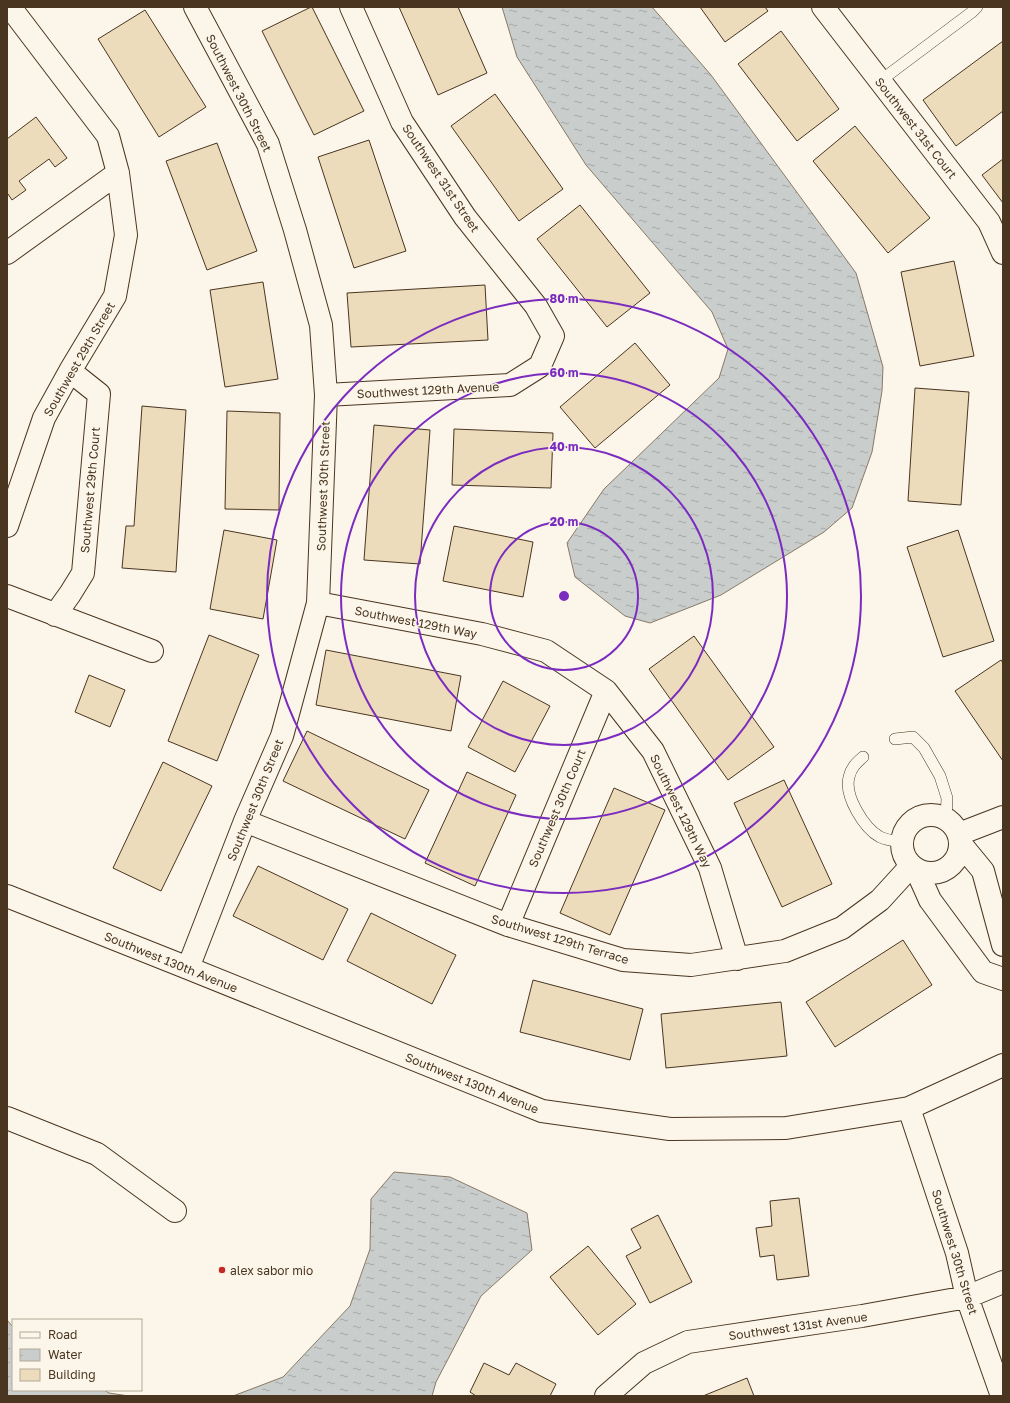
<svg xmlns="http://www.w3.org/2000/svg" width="1010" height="1403" font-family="'Golos Text',sans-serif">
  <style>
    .water { fill: url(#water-ripples); stroke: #887966 }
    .building { fill: #ecdcbc; stroke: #4a3520 }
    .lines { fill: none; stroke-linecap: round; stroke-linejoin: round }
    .service-casing { stroke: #4a3520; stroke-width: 12 }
    .minor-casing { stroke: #4a3520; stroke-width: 24 }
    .service { stroke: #fbf6e9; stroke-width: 11 }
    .minor { stroke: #fbf6e9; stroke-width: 22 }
    .ring { fill: none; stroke: #7b2cbf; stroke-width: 2 }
    .poi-dot { fill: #c62828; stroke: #fbf6e9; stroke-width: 1.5 }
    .labels { text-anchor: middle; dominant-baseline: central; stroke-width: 3; stroke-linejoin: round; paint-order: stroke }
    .street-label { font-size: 12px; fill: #4a3520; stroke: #fbf6e9 }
    .poi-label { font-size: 12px; fill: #4a3520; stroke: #fbf6e9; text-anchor: start }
    .centre { fill: #7b2cbf; stroke: #fbf6e9; stroke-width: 2 }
    .ring-label { font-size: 12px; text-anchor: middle; font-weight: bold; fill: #7b2cbf; stroke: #fbf6e9; stroke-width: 3; stroke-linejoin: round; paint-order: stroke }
  </style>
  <defs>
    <pattern id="water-ripples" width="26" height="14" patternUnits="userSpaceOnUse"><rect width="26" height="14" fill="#c9cecd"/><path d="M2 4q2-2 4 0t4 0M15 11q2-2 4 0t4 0" fill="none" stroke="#a5a8a6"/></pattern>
  </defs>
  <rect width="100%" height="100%" fill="#fbf6e9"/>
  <path class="water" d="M502,7H652L711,75L856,273L883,367L882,391L872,452L852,508L824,532L721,595L650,623L625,616L575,577L567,543L604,489L719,378L728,349L712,312L586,165L517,57Z
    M394,1172L450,1177L527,1213L532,1250L481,1296L436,1382L432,1396H233L283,1377L350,1306L370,1249L371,1199Z
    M7,1320L13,1327V1390H104L109,1393L129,1396H7Z"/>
  <path class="building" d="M311,7H312L364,111L314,135L262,31Z
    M399,7H458L487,73L438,95Z
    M700,7H765L768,11L725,42Z
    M145,10L206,107L159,137L98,39Z
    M781,31L839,109L797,141L738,64Z
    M1003,41V111L956,146L923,100Z
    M495,94L563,189L519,221L451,126Z
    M36,117L67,158L55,167L49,159L19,181L26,190L12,200L8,194L7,195V139Z
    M855,126L930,218L888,253L813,161Z
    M369,140L406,251L354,268L318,157Z
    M217,143L257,251L207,270L166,161Z
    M1003,159V203L982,175Z
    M580,205L650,293L607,327L537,239Z
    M954,261L974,356L920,366L901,272Z
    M263,282L278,379L225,387L210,290Z
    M485,285L488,340L351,347L347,293Z
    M635,343L670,385L595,448L560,407Z
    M915,388L969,392L961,505L908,501Z
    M142,406L186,410L176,572L122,568L126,526H134Z
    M227,411L280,413L279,510L225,509Z
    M374,425L430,430L420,564L364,560Z
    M454,429L553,433L551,488L452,485Z
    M454,526L533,542L523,597L443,581Z
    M224,530L277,540L263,619L210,609Z
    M958,530L994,641L943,657L907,547Z
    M209,635L259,655L217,761L168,741Z
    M694,636L774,747L728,780L649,669Z
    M326,650L461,676L451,731L316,705Z
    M1001,660L1003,663V761L955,691Z
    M89,675L125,690L110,727L75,712Z
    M503,681L550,706L515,772L468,747Z
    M307,731L429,790L405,839L283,781Z
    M163,762L212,786L161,891L113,868Z
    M467,772L516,795L475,886L425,863Z
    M784,780L832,884L782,907L734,803Z
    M614,788L665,810L610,935L560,913Z
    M258,866L348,909L323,960L233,916Z
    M371,913L456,955L432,1004L347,961Z
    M903,940L932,985L835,1047L806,1002Z
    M533,980L643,1009L630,1060L520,1032Z
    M781,1002L787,1056L666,1068L661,1014Z
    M799,1198L809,1276L777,1280L774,1255L760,1257L756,1228L772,1226L770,1201Z
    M658,1215L692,1282L650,1303L626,1256L641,1248L631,1229Z
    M588,1246L636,1304L598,1335L550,1277Z
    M484,1363L509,1375L516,1363L556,1384L550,1396H476L470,1392Z
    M747,1378L754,1396H703Z"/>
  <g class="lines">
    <defs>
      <path id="service" d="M880,81L972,12L977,7
        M895,739L913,737L924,748L940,776L947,798L946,819
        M863,757C856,763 851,768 849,777C844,796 864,828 880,837C886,840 895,841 902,842"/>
      <path id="minor" d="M823,7L989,222L1003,253
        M7,253L118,173
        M326,395L510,385L540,366L553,336L536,306L465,217L402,122L351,7
        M7,526L44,418L70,371L115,296L126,235L118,173L108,136L10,7
        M7,596L152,651
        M318,603L482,634L546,651L606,691L653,751L710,868L737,959
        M55,615L70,594L83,573L99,394L70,371
        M902 844a29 29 0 1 1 58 0a29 29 0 1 1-58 0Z
        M245,821L508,925L623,960L691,965L785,951L842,928L880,900L911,866
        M959,834L1003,817
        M960,843L983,871L1003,945
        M917,871L930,900L983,972L1003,979
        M7,896L188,968L542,1111L670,1129L786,1128L909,1108L1003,1065
        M508,925L606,691
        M188,968L245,821L282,736L318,603L326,395L321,325L295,230L268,144L195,7
        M909,1108L957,1253L967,1297L1002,1396
        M7,1118L97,1154L175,1211
        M606,1396L644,1363L688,1342L862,1316L967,1297L1003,1282"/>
    </defs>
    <use href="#service" class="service-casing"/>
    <use href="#minor" class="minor-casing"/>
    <use href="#service" class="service"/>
    <use href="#minor" class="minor"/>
  </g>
  <g class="ring">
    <circle cx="564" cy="596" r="74"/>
    <circle cx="564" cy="596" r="149"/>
    <circle cx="564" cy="596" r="223"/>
    <circle cx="564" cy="596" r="297"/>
  </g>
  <circle class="poi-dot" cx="222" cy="1270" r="4"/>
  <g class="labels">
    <g class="street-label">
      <text transform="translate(239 93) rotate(63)">Southwest 30th Street</text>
      <text transform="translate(916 128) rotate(52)">Southwest 31st Court</text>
      <text transform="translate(441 178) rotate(56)">Southwest 31st Street</text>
      <text transform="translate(79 359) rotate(-60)">Southwest 29th Street</text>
      <text transform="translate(428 390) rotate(-3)">Southwest 129th Avenue</text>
      <text transform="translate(323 486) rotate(-88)">Southwest 30th Street</text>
      <text transform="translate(90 490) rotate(-85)">Southwest 29th Court</text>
      <text transform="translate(416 622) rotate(11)">Southwest 129th Way</text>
      <text transform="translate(255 800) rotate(-68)">Southwest 30th Street</text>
      <text transform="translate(557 808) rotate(-67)">Southwest 30th Court</text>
      <text transform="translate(681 811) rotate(64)">Southwest 129th Way</text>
      <text transform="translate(560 939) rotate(17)">Southwest 129th Terrace</text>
      <text transform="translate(171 962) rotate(22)">Southwest 130th Avenue</text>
      <text transform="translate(472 1083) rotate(22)">Southwest 130th Avenue</text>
      <text transform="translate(955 1252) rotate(73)">Southwest 30th Street</text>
      <text transform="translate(798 1326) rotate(-8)">Southwest 131st Avenue</text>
    </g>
    <g class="poi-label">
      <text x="230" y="1270">alex sabor mio</text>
    </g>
  </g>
  <circle cx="564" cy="596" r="6" class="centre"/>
  <g class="ring-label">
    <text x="564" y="303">80 m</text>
    <text x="564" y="377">60 m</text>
    <text x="564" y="451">40 m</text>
    <text x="564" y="526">20 m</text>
  </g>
  <rect width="1010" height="1403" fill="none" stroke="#4a3520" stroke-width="16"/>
  <rect x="12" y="1319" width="130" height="72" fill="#fbf6e9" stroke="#b4a999"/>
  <rect x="20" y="1332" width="20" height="6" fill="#fbf6e9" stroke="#b4a999"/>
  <text x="48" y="1339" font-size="12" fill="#4a3520">Road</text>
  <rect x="20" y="1349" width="20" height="12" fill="url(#water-ripples)" stroke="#b4a999"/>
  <text x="48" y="1359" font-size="12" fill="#4a3520">Water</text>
  <rect x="20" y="1369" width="20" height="12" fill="#ecdcbc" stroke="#b4a999"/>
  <text x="48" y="1379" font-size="12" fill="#4a3520">Building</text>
</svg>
